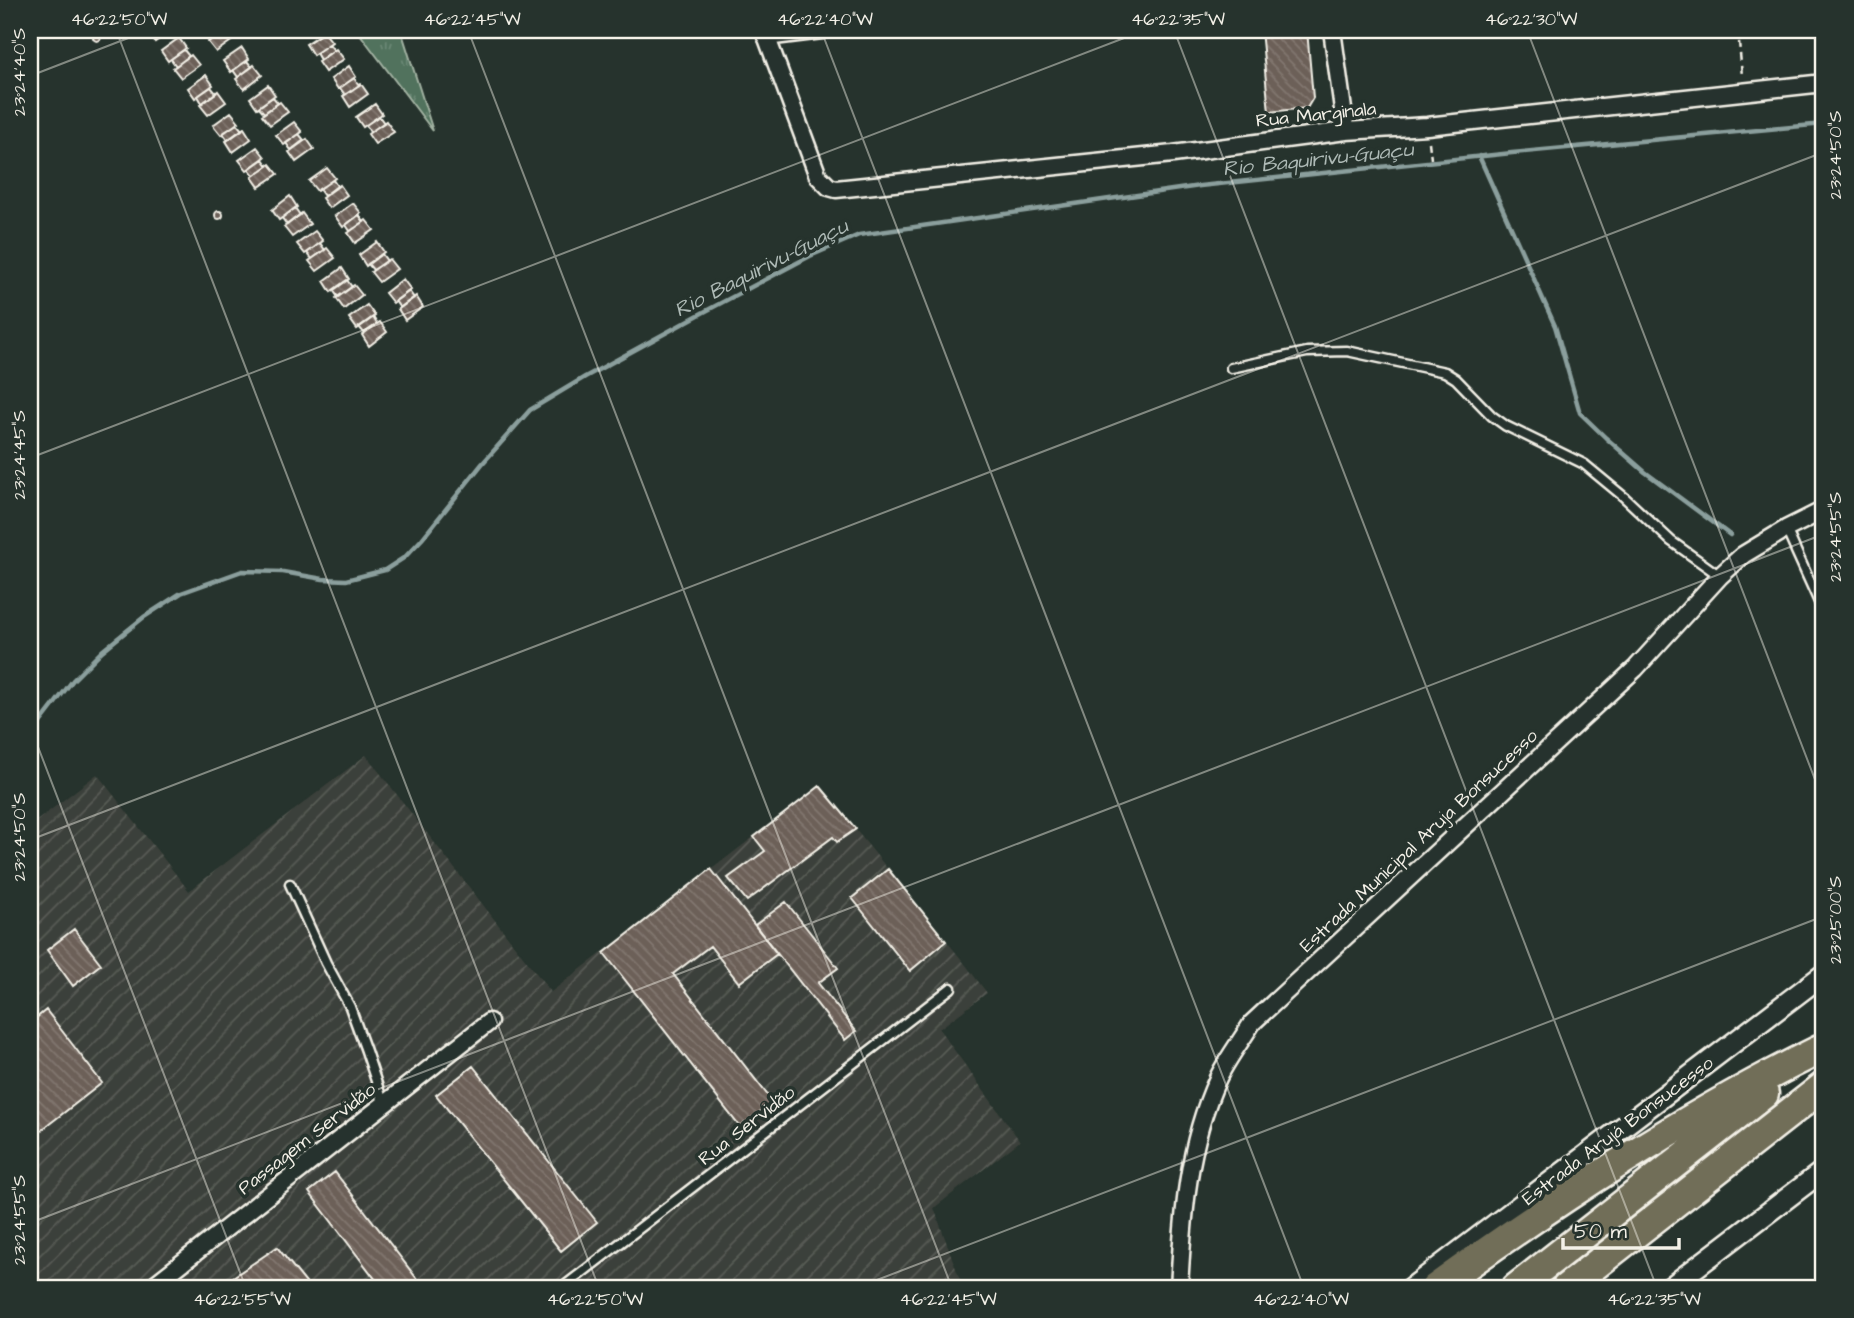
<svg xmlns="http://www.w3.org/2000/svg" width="1854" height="1318" font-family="'Architects Daughter',sans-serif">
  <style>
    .industrial { fill: url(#industrial-furrows) }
    .grass { fill: url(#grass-tufts); stroke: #a2b2a2; stroke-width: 2 }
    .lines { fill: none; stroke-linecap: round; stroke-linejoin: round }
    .stream { stroke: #8b9f9d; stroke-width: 4.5 }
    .building { fill: url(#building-back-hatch); stroke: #f4f1e8; stroke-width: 2 }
    .service-casing { stroke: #f4f1e8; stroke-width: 13 }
    .minor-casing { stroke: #f4f1e8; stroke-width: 21 }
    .tertiary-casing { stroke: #f4f1e8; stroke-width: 24 }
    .motorway-casing { stroke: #f4f1e8; stroke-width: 33 }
    .path { stroke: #f4f1e8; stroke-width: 2.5; stroke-dasharray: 7 5; stroke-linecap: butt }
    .service { stroke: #26332d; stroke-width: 8 }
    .minor { stroke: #26332d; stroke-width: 16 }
    .tertiary { stroke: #26332d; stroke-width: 19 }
    .motorway { stroke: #716e59; stroke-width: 28 }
    .ticks { fill: none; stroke: #f4f1e8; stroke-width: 2; stroke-opacity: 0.45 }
    .labels { text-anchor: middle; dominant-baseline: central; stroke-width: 7; stroke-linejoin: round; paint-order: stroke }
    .street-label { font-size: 19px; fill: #f4f1e8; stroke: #26332d }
    .water-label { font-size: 21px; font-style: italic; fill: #aebab6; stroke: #26332d }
    .neatline { fill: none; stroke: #f4f1e8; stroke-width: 2.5 }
    .ticks-label { font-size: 18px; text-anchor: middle; fill: #f4f1e8 }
  </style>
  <defs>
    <pattern id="industrial-furrows" width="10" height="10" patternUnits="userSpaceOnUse" patternTransform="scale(1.75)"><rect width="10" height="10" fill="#3b403a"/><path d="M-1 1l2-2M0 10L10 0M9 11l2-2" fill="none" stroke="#585c56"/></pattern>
    <pattern id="grass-tufts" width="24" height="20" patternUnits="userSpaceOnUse" patternTransform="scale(1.75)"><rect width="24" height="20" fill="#51725d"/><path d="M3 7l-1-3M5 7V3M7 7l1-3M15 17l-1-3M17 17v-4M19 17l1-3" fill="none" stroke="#6b8774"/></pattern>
    <pattern id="building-back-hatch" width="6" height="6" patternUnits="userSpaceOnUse" patternTransform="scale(1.75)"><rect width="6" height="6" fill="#6c6058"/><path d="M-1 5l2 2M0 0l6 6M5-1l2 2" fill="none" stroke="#827770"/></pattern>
  </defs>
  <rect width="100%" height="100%" fill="#26332d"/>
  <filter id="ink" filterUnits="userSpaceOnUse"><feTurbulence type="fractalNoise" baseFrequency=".0143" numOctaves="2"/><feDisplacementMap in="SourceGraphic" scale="14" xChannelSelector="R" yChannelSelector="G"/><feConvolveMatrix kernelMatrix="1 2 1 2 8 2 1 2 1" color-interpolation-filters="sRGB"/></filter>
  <g filter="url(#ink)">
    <path class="industrial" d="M366,755L551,992L820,786L962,960L987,993L939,1029L1020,1141L934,1208L963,1288H30V826L97,774L189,891Z"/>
    <path class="grass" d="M357,30H401L433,131Z"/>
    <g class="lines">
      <path class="stream" d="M1479,156L1555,326L1580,413L1606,438L1645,472L1730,535
        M30,736L73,680L102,651L144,617L181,593L242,571L283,572L323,579L346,580L385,570L405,557L422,539L482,464L530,410L585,377L704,312L810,256L859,235L1200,186L1512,153L1824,124"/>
    </g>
    <path class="building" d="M150,30H171L155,42L147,31Z
      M211,30H224L211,40L206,33Z
      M224,30H228L234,39L216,52L208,42Z
      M1261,30H1307L1313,98L1307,108L1269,112Z
      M324,32L332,42L313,55L306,44Z
      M93 37a4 4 0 1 1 8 0a4 4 0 1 1-8 0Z
      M179,38L186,48L168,61L161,51Z
      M329,44L334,50L320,60L316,53Z
      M242,48L249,59L231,72L223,61Z
      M336,49L344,59L325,72L318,62Z
      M184,50L189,56L176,66L171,59Z
      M191,55L199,65L181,78L173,68Z
      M247,61L252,67L238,77L233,70Z
      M254,65L262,75L244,89L236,79Z
      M349,66L356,77L338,89L331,79Z
      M206,75L213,85L195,98L188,88Z
      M354,78L359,85L345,95L340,88Z
      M361,84L368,94L350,107L343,96Z
      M268,85L275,95L257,108L250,98Z
      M211,87L216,93L202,103L198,96Z
      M218,91L226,102L208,115L200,105Z
      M273,97L278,103L264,113L259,107Z
      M280,102L288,112L270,125L262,115Z
      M375,104L382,114L363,127L356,117Z
      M231,112L239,122L221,135L213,125Z
      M379,116L384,123L370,132L366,125Z
      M386,121L394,132L375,144L368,134Z
      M294,122L302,132L284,145L276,135Z
      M237,124L242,130L228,140L223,133Z
      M244,128L251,139L233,152L226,141Z
      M299,134L304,140L291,150L286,143Z
      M307,139L314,149L296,162L289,152Z
      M257,147L265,157L247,170L239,160Z
      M263,159L268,166L254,175L249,169Z
      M270,164L278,174L259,187L252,177Z
      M327,168L335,178L317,191L309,181Z
      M333,180L337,186L324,196L319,189Z
      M340,185L347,195L329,208L322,198Z
      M290,196L297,207L279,220L272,210Z
      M353,203L361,213L343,227L335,216Z
      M295,208L300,215L287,225L282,218Z
      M215 215a4 4 0 1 1 8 0a4 4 0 1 1-8 0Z
      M302,213L310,224L292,237L284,227Z
      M359,215L364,222L350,231L346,225Z
      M366,220L374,230L355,243L348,233Z
      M315,231L323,241L305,254L297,244Z
      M377,242L384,252L366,266L359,255Z
      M320,243L325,250L312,259L307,253Z
      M327,248L335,258L317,271L309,261Z
      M382,254L387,261L373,270L368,264Z
      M389,259L397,269L379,282L371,272Z
      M342,268L349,279L331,292L324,281Z
      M403,279L411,290L393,303L385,293Z
      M347,280L352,287L338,297L333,290Z
      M354,285L362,295L344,309L336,298Z
      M409,291L414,298L400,308L395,301Z
      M416,296L423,307L405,320L398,309Z
      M367,305L375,316L357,329L349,318Z
      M373,317L377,324L364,333L359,327Z
      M380,322L387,332L369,346L362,335Z
      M820,786L856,829L837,842L833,837L747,901L728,878L765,851L754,837Z
      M711,869L777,954L739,983L710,946L673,974L773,1102L740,1127L604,953Z
      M888,869L946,941L910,971L852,898Z
      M786,902L838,968L818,983L856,1031L845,1040L755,925Z
      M74,929L101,964L73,986L47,950Z
      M46,1010L102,1083L30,1139V1023Z
      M473,1066L597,1222L561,1251L436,1095Z
      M335,1172L424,1288H382L309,1192Z
      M277,1247L310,1288H217Z"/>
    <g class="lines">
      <defs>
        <path id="service" d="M1231,368L1307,352L1347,351L1445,372L1456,379L1492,416L1506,426L1584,464L1624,497L1671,541L1720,576
          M1786,529L1824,613
          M290,884L326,963L350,1007L366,1051L384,1105
          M562,1288L951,988"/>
        <path id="minor" d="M764,30L818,176L829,187L836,189L1173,154L1346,131L1427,126L1824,83
          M1332,30L1346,131
          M766,37L822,30
          M150,1288L489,1022
          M1179,1288C1183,1215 1187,1146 1218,1078C1227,1059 1241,1041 1252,1023L1635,669L1720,576L1743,555L1786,529L1824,510"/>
        <path id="tertiary" d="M1411,1288L1824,974
          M1669,1288L1824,1170"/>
        <path id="motorway" d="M1435,1288C1557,1200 1686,1115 1821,1049
          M1516,1288L1764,1094
          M1566,1288L1824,1086"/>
      </defs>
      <use href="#service" class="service-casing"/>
      <use href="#minor" class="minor-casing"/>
      <use href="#tertiary" class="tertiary-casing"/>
      <use href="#motorway" class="motorway-casing"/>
      <path class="path" d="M1738,30L1742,76
        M1429,142L1431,159"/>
      <use href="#service" class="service"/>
      <use href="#minor" class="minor"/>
      <use href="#tertiary" class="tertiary"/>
      <use href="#motorway" class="motorway"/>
    </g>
  </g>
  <path class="ticks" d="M116,30L599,1288M468,30L952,1288M821,30L1304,1288M1174,30L1657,1288M1527,30L1824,803M30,76L149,30M30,458L1145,30M30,726L246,1288M30,840L1824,152M30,1223L1824,534M856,1288L1824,916"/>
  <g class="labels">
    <g class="street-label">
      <text transform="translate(1316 115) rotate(-6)">Rua Marginala</text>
      <text transform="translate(1419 841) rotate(-43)">Estrada Municipal Aruja Bonsucesso</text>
      <text transform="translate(747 1126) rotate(-38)">Rua Servidão</text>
      <text transform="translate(1618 1131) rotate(-37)">Estrada Arujá Bonsucesso</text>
      <text transform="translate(307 1139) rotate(-38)">Passagem Servidão</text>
    </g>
    <g class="water-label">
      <text transform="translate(1318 159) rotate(-6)">Rio Baquirivu-Guaçu</text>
      <text transform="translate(761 268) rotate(-27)">Rio Baquirivu-Guaçu</text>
    </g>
  </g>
  <rect width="1854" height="1318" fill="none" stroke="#26332d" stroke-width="77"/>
  <path d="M1563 1238v10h116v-10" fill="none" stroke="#f4f1e8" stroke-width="3.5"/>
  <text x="1574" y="1238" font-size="21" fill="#f4f1e8" stroke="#26332d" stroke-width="5" paint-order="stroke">50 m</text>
  <rect x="38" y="38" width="1777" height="1242" class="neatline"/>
  <g class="ticks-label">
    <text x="119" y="25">46°22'50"W</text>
    <text x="472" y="25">46°22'45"W</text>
    <text x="825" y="25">46°22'40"W</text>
    <text x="1178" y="25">46°22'35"W</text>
    <text x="1531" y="25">46°22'30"W</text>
    <text transform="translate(19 72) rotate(-90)" y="6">23°24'40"S</text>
    <text transform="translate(1835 155) rotate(-90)" y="6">23°24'50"S</text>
    <text transform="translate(19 455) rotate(-90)" y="6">23°24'45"S</text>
    <text transform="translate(1835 537) rotate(-90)" y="6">23°24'55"S</text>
    <text transform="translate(19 837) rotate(-90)" y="6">23°24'50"S</text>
    <text transform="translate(1835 920) rotate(-90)" y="6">23°25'00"S</text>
    <text transform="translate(19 1220) rotate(-90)" y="6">23°24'55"S</text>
    <text x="242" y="1305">46°22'55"W</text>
    <text x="595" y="1305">46°22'50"W</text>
    <text x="948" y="1305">46°22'45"W</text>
    <text x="1301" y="1305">46°22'40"W</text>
    <text x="1654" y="1305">46°22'35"W</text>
  </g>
</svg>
